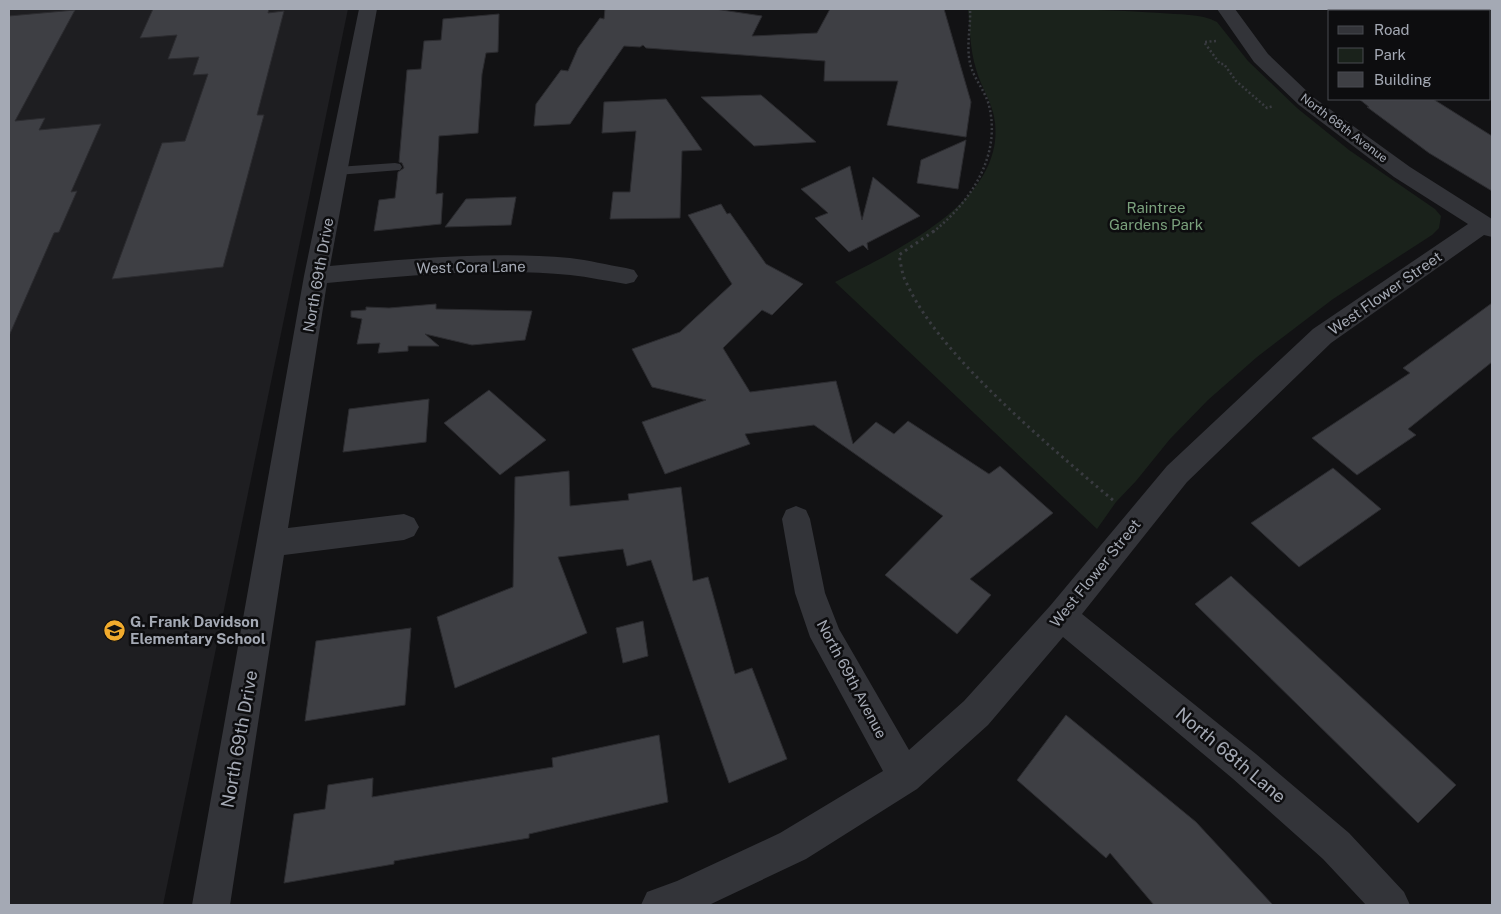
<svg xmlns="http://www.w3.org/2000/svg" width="1501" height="914" font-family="'Public Sans',sans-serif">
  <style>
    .built { fill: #1e1e21 }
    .green { fill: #1a221b }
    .building { fill: #3e3f44; stroke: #2c2c30 }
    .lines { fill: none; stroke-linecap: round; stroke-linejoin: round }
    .path-far1 { stroke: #393b40; stroke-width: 2.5; stroke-dasharray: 2 2.5; stroke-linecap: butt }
    .path { stroke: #393b40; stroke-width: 3; stroke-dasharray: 2.5 4; stroke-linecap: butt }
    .lane { fill: #333439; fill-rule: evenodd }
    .street { fill: #333439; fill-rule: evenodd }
    .labels { text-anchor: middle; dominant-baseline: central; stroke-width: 5; stroke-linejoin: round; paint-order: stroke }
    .far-street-label { font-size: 12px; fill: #a4a9b4; stroke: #0d0d0f }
    .park-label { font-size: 15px; fill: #7aa07c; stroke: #0d0d0f }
    .street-label { font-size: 15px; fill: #a4a9b4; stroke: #0d0d0f }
    .poi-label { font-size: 15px; font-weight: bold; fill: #a4a9b4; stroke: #0d0d0f; text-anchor: start }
    .near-street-label { font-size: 18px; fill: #a4a9b4; stroke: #0d0d0f }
  </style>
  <rect width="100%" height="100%" fill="#121214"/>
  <path class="built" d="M9,9H348L163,905H9Z"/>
  <path class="green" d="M968,9C1032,9 1096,8 1160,13C1179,15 1200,13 1217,22L1248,61L1297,108L1349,150L1435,209L1441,216L1439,228L1432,235L1333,299L1257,357L1208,400L1170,439L1136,481L1116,502L1097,529L835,282C893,252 1004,203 995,123C993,102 981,88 976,69C970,50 970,29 968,9Z"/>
  <path class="building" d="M153,9H269L268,13L284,11L257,115H264L223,267L112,279L162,143L185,141L208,74L193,75L199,57L168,59L177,35L140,38Z
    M605,9H715L762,16L752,36L817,33L830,9H944L971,102L966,137L887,125L898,81H824L825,61L646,48L643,45L640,47L624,46L570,124L534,126L536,104L561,70L568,71L578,48L600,18L604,19Z
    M75,10L15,121L45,118L39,130L101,124L71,192L77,191L59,232L54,233L9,336V16Z
    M499,14L498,52L486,53L482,74L478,133L439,136L436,194L443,193L441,224L374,231L379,200L395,198L398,172L404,168L402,163L399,162L407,70L421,69L424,41L441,40L443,19Z
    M761,95L816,142L754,146L701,97Z
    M666,99L702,150L682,151L680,218L610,219L613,192H630L636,131L602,133L604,102Z
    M1359,99H1433L1492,136V191L1429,153L1367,107H1369Z
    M966,140L958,189L917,183L921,160Z
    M850,166L862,220L873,177L920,216L867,243L868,250L863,245L849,252L815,218L828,213L801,189Z
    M516,197L511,225L445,227L466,199Z
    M721,204L727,214L730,213L766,264L803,284L772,315L762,310L723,348L750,392L836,381L853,444L876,422L894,434L908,421L989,474L1000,466L1053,513L970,579L991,595L957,634L885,575L943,516L814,425L745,434L750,444L665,474L642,422L706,400L652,387L632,349L680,332L732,284L688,215Z
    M1492,303V362L1408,429L1416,435L1357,475L1312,438L1410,373L1403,368Z
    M436,304V309L532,311L525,340L472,345L425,334L439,346H408V351L378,353L380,343L357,344L362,319L351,317V311L366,310V307L389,308Z
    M489,390L546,440L500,475L444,423Z
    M429,399L426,442L343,452L349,409Z
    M1333,468L1381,509L1299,567L1251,523Z
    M569,471L570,506L629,500L628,494L681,487L693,581L708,577L735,674L752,668L787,759L729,783L651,560L627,566L623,549L558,557L587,633L455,688L437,617L513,587L515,477Z
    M1231,576L1456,785L1418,823L1195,604Z
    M643,621L648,656L623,663L616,628Z
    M411,628L405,705L305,721L316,641Z
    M1066,715L1196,822L1273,905H1154L1110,853L1106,858L1017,780Z
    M659,735L668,802L529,834V838L394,861V864L284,883L294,814L325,809L328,785L373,778L372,797L553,767L552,758Z"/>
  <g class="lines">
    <path class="path-far1" d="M1216,41L1204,42L1220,64H1224L1236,81L1267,108L1273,106
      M933,232C972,201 1003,153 988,102C983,88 973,77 970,63C966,45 971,27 970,9"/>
    <path class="path" d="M934,231L899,255C901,264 902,276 907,284C922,316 946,344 970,370C1015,417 1064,459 1114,501"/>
    <path class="lane" d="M395,163L400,164L402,167L400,170L337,175L332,174L330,171L332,168L337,167Z"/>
    <path class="street" d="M359,9H377L330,266C408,259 490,251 570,258C589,260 607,265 626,268L634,270L638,276L634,282L626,284C607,281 589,277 570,275C490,267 406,276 327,283L288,528L404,514L414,518L419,527L414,536L404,540L284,555L230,905H192L304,276Z
      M1217,9H1235L1268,54L1313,97L1410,167L1492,219V237L1484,235L1331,343L1187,482L1082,614L1256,754L1349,833L1404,892L1410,905H1366L1323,859L1232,778L1063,637L988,725L917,789L806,859L709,905H641L647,892L677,881L780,833L883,771L810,637L795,593L782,519L786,510L796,506L806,510L810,519L825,593L839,629L909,750L964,701L1050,606L1167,466L1313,329L1468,224L1394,177L1299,105L1254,62Z"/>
  </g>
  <defs>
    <symbol id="school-disc" viewBox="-11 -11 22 22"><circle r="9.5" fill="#f1ab2d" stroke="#0d0d0f"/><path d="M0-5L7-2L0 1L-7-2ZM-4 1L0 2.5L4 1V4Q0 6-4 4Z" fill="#111"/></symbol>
  </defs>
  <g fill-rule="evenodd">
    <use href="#school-disc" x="102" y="618" width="25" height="25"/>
  </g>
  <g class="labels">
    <g class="far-street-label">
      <text transform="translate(1344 128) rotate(37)">North 68th Avenue</text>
    </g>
    <g class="park-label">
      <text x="1156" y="207">Raintree<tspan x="1156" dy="17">Gardens Park</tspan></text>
    </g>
    <g class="street-label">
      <text transform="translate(471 267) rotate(-1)">West Cora Lane</text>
      <text transform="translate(318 275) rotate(-80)">North 69th Drive</text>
      <text transform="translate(1385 293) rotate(-35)">West Flower Street</text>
      <text transform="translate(1095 573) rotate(-51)">West Flower Street</text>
      <text transform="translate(852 679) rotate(62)">North 69th Avenue</text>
    </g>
    <g class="poi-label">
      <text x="130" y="621">G. Frank Davidson<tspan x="130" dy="17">Elementary School</tspan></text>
    </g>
    <g class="near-street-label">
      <text transform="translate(239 739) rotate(-80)">North 69th Drive</text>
      <text transform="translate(1231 755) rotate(40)">North 68th Lane</text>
    </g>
  </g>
  <rect width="1501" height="914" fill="none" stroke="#a4a9b4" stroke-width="20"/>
  <rect x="1328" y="10" width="162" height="90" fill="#0d0d0f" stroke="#494b51"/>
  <rect x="1338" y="26" width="25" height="8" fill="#333439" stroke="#494b51"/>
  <text x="1374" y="35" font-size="15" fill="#a4a9b4">Road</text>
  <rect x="1338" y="48" width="25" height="15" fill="#1a221b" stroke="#494b51"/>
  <text x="1374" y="60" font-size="15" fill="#a4a9b4">Park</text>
  <rect x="1338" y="72" width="25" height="15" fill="#3e3f44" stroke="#494b51"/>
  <text x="1374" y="85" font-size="15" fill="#a4a9b4">Building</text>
</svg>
